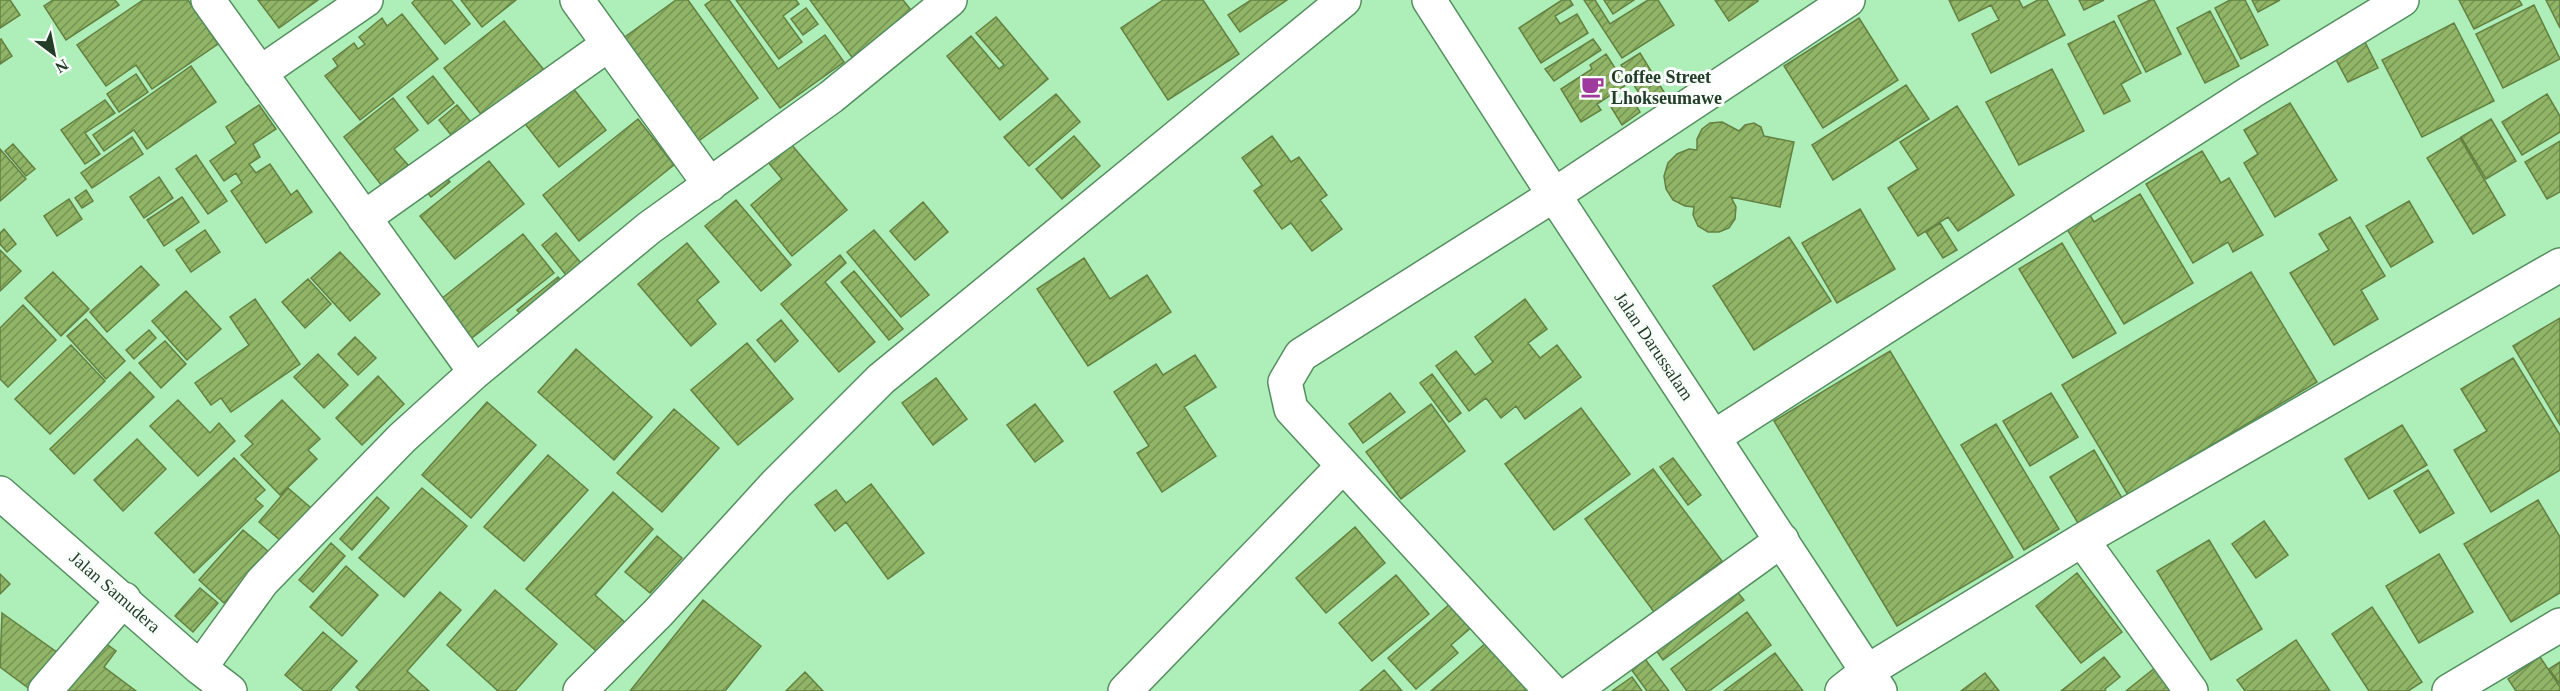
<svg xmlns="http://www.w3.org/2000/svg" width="2560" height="691" font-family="Georgia,serif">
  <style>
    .building { fill: url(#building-hatch); stroke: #648141; stroke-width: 1.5 }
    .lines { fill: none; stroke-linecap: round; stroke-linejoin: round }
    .street-casing { stroke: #538f5f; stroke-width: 36 }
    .secondary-casing { stroke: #538f5f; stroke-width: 36 }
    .street { stroke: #fff; stroke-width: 33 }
    .secondary { stroke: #fff; stroke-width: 33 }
    .labels { text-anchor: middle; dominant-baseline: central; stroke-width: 6; stroke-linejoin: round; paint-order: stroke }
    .poi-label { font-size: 18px; font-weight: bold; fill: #233d28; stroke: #f8fef9; text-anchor: start }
    .street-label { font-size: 18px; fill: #233d28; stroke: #f8fef9 }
  </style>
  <defs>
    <pattern id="building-hatch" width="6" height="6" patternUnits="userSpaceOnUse" patternTransform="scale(1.5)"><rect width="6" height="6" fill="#90b566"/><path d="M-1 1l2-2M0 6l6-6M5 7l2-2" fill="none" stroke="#759454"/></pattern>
  </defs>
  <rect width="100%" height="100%" fill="#aeeeb9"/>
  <path class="building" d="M0,0H10L20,15L0,28Z
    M53,0H115L119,5L66,40L44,6Z
    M143,0H188L218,44L152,89L136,65L106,86L77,45Z
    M258,0H318L279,28Z
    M415,0H451L470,24L445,44L412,3Z
    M461,0H516L482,27Z
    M676,0H688L758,98L693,145L618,42Z
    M712,0H729L778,69L825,35L844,62L780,108L705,5Z
    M736,0H796L799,4L783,16L802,42L779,59Z
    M810,0H903L915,15L854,60Z
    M1163,0H1203L1239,54L1168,100L1121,28Z
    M1251,0H1287L1240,32L1228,15Z
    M1562,0H1570L1573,5L1555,16L1560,24L1577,14L1588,33L1541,63L1519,28Z
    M1584,0H1595L1610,24L1648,0H1658L1674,25L1622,58Z
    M1604,0H1634L1613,14Z
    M1715,0H1758V1L1729,21Z
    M1949,0H2019L2023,8L2038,0H2047L2065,35L1991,73L1972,34L1999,20L1991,5L1959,21Z
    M2079,0H2104L2084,10Z
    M2150,0H2154L2181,54L2146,72L2118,16Z
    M2230,0H2245L2268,45L2241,59L2215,8Z
    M2252,0H2280L2258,12Z
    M2459,0H2519L2522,5L2474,29Z
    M2546,0H2560V28Z
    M2534,5L2560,59L2503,88L2476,34Z
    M806,8L818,24L803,35L791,19Z
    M2210,11L2239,66L2205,83L2177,28Z
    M402,14L438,59L360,120L325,76L338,66L333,59L354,43L358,49L365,44L359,37L382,18L387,26Z
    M996,17L1048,79L1000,120L947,56L971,36L999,69L1004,65L976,33Z
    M1859,18L1898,80L1823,128L1784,66Z
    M504,21L544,70L484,118L444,68Z
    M2114,21L2141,73L2121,84L2130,101L2104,114L2068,44Z
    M2454,23L2494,101L2422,137L2382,60Z
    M2362,36L2378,68L2348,82L2332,52Z
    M1,39L12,56L0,64V40Z
    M1593,39L1601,50L1554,81L1545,69Z
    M1640,53L1664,92L1646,104L1621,65Z
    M1606,54L1626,85L1597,104L1601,110L1581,122L1561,89L1592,69L1590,65Z
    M191,66L216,102L147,149L134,130L104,151L93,135Z
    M2052,69L2084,131L2019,165L1986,102Z
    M136,74L148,92L119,112L107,94Z
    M433,76L454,103L428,124L407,97Z
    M569,83L606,130L559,167L522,120Z
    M1906,85L1929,119L1833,180L1812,145Z
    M1056,94L1080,122L1029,166L1004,137Z
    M2547,94L2560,116V132L2522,155L2502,122Z
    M1630,95L1640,112L1622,125L1611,107Z
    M393,98L418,130L394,149L408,165L382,186L344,137Z
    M105,100L115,113L85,133L100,154L85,164L61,130Z
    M2290,103L2337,180L2275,217L2244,163L2258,154L2244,130Z
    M259,105L276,129L253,144L260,157L249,164L256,173L270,164L291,195L297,190L312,212L266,243L231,191L242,183L236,173L224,181L210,161L236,143L226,127Z
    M457,105L478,131L460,146L439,120Z
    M1957,106L2014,195L1958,231L1948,217L1918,236L1888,188L1918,169L1900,142Z
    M638,119L674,165L579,241L543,195Z
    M2491,119L2516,161L2486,179L2461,137Z
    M1722,122L1739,131L1745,125L1754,123L1761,127L1764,136L1794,142L1780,207L1731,197L1736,207L1735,219L1729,228L1719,232H1708L1698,226L1693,215L1694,207L1685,206L1673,200L1666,189L1664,176L1668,163L1677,154L1689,149L1697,150V139L1702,129L1710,123Z
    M1074,136L1100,166L1062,199L1036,169Z
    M1272,136L1291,162L1299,157L1327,195L1320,200L1342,229L1312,251L1291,223L1282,229L1254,191L1262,185L1242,158Z
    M132,137L143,154L92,188L81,173Z
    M785,137L847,210L792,256L751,205L782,179L763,156Z
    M2460,138L2505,215L2473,234L2427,158Z
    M2560,141V192L2547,199L2525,162Z
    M13,144L35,169L26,176L5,151Z
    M0,149L26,179L0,201Z
    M2202,151L2221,183L2229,178L2263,235L2233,252L2228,242L2193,263L2146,184Z
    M196,155L227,201L208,214L176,169Z
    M489,161L524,204L455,259L420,216Z
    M441,171L450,182L431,197L423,187Z
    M159,177L173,198L144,218L130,197Z
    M86,190L93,201L82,208L75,198Z
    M2140,194L2193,283L2124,324L2061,219L2084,205L2094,222Z
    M182,197L199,222L164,246L147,220Z
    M69,199L82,219L57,236L44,216Z
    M736,200L791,265L761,291L705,226Z
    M2409,201L2433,242L2391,267L2366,226Z
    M923,202L948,232L915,260L890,231Z
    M1860,209L1895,269L1837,303L1802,243Z
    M2350,217L2385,276L2361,290L2378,319L2334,345L2290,273L2329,250L2319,234Z
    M1940,223L1957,250L1943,258L1926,232Z
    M4,229L16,244L7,252L0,244V233Z
    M205,230L220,252L191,272L176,250Z
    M874,230L929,295L901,317L847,252Z
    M556,233L585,268L570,280L542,245Z
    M523,234L554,273L467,342L436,303Z
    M1789,237L1831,301L1754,350L1713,286Z
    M687,243L719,282L697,300L716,324L691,346L638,284Z
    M2062,243L2116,333L2073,358L2019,269Z
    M0,250L21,271L0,291Z
    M340,252L380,294L350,321L311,278Z
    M840,255L846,263L825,282L875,342L839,372L781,304Z
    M1084,258L1110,299L1147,275L1171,312L1088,366L1037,289Z
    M141,266L159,285L107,332L90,312Z
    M854,271L903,329L889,340L841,282Z
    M53,272L89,309L61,336L25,298Z
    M2251,272L2317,382L2128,495L2062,385Z
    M558,277L567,288L526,321L517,310Z
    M308,279L331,304L305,328L282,302Z
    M186,291L221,329L187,360L152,321Z
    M255,299L300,364L231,412L221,398L211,405L195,383L249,345L230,317Z
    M1525,299L1547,329L1528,343L1540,358L1557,345L1581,377L1525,419L1516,406L1501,418L1486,398L1469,411L1436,366L1456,351L1475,375L1493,362L1475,337Z
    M23,305L56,340L8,387L0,379V328Z
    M2560,318V425L2513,346Z
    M86,319L125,361L106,379L67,336Z
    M781,320L798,341L775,362L757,340Z
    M149,330L156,338L134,359L126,350Z
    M355,337L376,358L358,375L338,354Z
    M165,341L186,364L161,388L139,363Z
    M747,343L793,399L738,445L691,390Z
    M71,345L105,381L50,434L15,399Z
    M576,349L652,417L614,460L538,392Z
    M1890,351L2013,557L1897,626L1774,421Z
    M318,354L348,385L324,408L294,377Z
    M1195,355L1216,387L1184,407L1216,456L1162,492L1137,453L1149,446L1114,392L1156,364L1163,375Z
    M2513,358L2560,435V470L2491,512L2454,450L2487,431L2461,389Z
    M130,372L154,397L74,474L50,449Z
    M1432,374L1461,413L1449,422L1420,383Z
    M378,376L404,404L362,445L336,418Z
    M936,378L967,419L933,445L902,403Z
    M1390,393L1405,412L1363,443L1349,424Z
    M2051,393L2078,437L2030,466L2003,421Z
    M178,400L210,433L219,423L235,441L198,476L150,426Z
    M282,400L320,439L308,450L317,459L280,495L241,455L253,444L245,436Z
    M487,402L536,445L471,518L422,475Z
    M1035,404L1063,441L1035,462L1007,425Z
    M1431,404L1465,451L1401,499L1366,452Z
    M1581,408L1630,474L1554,530L1505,464Z
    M674,409L719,448L662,512L617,473Z
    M1996,424L2059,529L2024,550L1961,445Z
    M2402,425L2427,465L2369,499L2345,459Z
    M137,439L166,469L123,511L94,480Z
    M2094,450L2122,498L2078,523L2050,477Z
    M548,455L588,490L524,561L484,527Z
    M234,458L265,490L255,499L263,506L194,573L155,533Z
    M1673,458L1701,495L1688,505L1660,467Z
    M1653,469L1722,561L1654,612L1585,519Z
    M2428,470L2454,513L2420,533L2394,491Z
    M871,484L924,553L888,579L846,522L835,531L815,505L836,490L846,503Z
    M288,488L318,514L289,548L259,522Z
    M422,488L467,526L404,597L359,558Z
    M613,492L653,529L595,595L630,627L603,657L526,589Z
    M377,497L389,508L352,550L340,539Z
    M2538,500L2560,537V593L2511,622L2464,544Z
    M2264,521L2288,555L2256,578L2232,544Z
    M1355,527L1385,563L1326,613L1296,578Z
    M243,530L269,552L224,603L199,580Z
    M657,536L682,558L650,593L625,572Z
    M2209,540L2262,629L2211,660L2157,571Z
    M331,543L345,556L313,592L299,580Z
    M2439,554L2473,612L2419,643L2386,586Z
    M346,566L378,595L342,636L310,607Z
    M2077,573L2122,632L2081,663L2036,606Z
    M0,574L10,584L0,594Z
    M1396,575L1429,614L1372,661L1339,623Z
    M200,588L218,603L193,632L175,616Z
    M1735,589L1744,600L1663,660L1655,649Z
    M495,590L557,644L515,691H498L447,645Z
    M440,592L461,610L407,671L429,691H360L356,687Z
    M1459,596L1480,620L1451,645L1458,653L1416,689L1388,658Z
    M703,600L761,646L725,691H630Z
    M2372,607L2422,682L2408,691H2369L2332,634Z
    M1747,612L1771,645L1709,691H1687L1671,669Z
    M2,613L58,653L31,690L0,667Z
    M323,632L357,661L330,691H304L285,675Z
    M101,640L116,651L104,667L136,691H63Z
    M2296,640L2330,691H2245L2237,680Z
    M1487,642L1530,691H1431Z
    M1775,653L1803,691H1724Z
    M2104,657L2120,677L2105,689L2106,691H2061Z
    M2540,657L2560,687V691H2516L2508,679Z
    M1645,659L1669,691H1647L1631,669Z
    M2560,662V684L2549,669Z
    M2156,667L2175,691H2126Z
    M1384,670L1402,691H1360Z
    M805,672L823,691H786Z
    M1985,673L1999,691H1961Z
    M1632,677L1642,691H1612Z"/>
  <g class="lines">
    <defs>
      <path id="street" d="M208,0L475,372
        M577,0L710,185
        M260,73L366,0
        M364,218L609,44
        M1714,437L2251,92L2402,0
        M0,493L200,668L230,691
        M2082,540L2191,691
        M200,668L262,582L402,438L475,372L649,228L831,97L950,0
        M45,691L124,599
        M580,691L658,613L776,484L881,379L1344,0
        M1125,691L1343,466
        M1551,691L1291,409L1285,382L1301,355L1554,195L1848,0
        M1573,691L1782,540
        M1842,691L1866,672L2082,540L2560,265
        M2449,691L2560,625"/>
      <path id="secondary" d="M1429,0L1554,195L1880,691"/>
    </defs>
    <use href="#street" class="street-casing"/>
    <use href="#secondary" class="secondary-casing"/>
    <use href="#street" class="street"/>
    <use href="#secondary" class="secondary"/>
  </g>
  <defs>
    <symbol id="cafe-bare" viewBox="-9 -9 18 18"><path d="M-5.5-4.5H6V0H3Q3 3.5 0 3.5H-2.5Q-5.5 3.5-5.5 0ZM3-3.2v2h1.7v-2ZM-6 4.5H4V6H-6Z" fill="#a0399d" stroke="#f8fef9" stroke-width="2.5" paint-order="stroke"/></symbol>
  </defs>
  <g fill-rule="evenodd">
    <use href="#cafe-bare" x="1576" y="70" width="33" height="33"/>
  </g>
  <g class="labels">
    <g class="poi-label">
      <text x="1611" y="77">Coffee Street<tspan x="1611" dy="21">Lhokseumawe</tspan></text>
    </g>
    <g class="street-label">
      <text transform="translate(1654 346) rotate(56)">Jalan Darussalam</text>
      <text transform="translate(115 592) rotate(41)">Jalan Samudera</text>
    </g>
  </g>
  <g transform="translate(54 54) rotate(148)" stroke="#f8fef9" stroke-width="4.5" paint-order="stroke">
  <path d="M0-4.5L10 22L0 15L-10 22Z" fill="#233d28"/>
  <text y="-9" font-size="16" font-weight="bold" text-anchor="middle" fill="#233d28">N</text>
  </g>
</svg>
